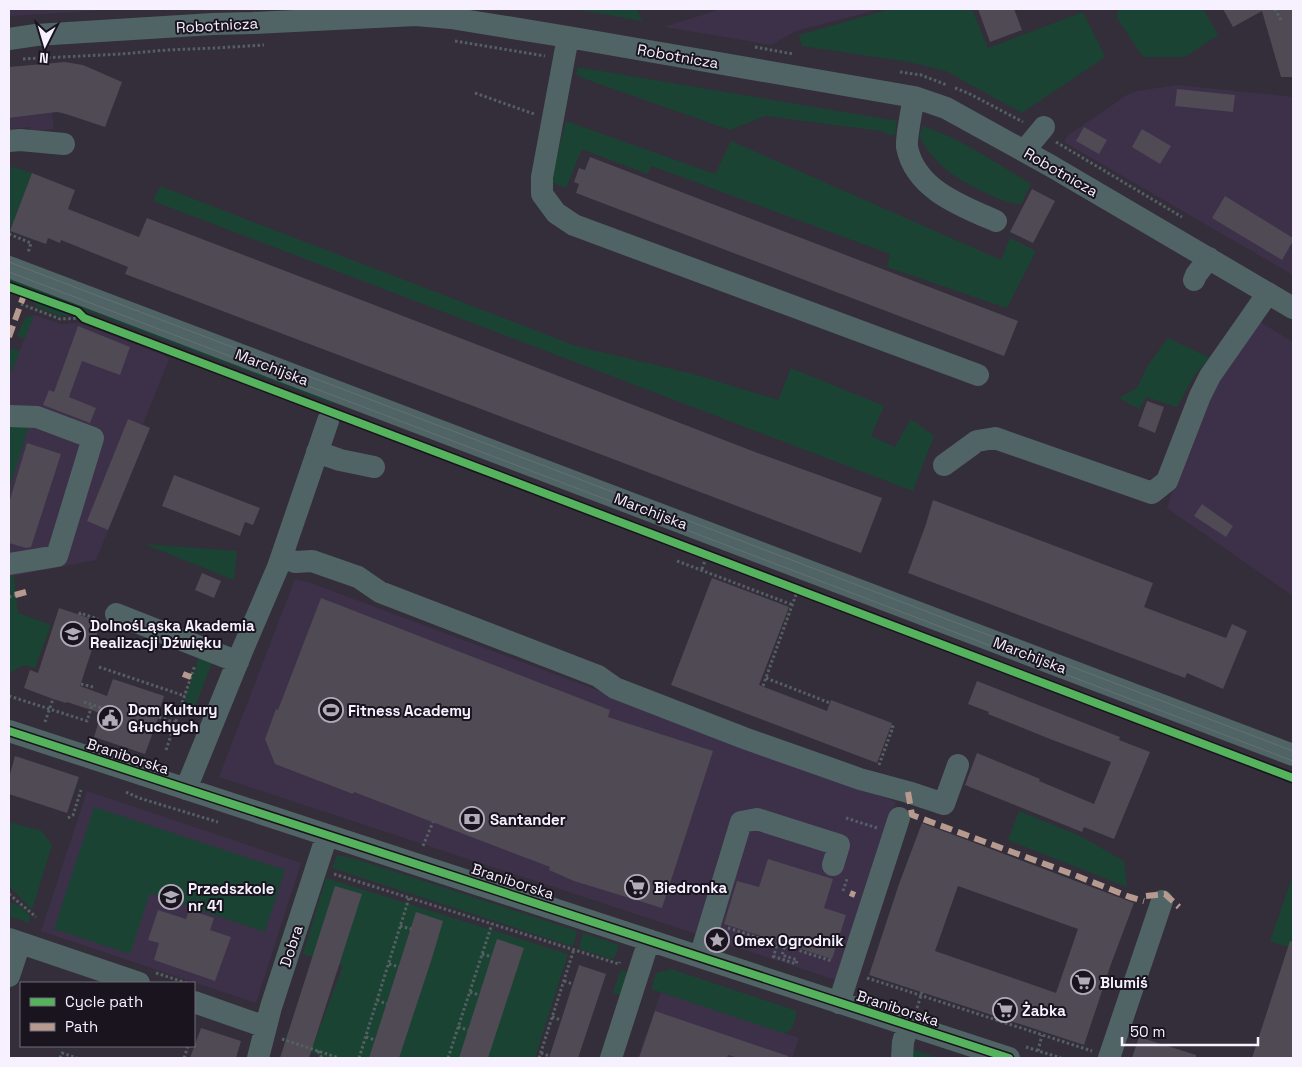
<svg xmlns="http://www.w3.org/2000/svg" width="1302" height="1067" font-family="'Space Grotesk',sans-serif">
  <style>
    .built { fill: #3d314a }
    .green { fill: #1b4333 }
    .building { fill: #4f4a53; fill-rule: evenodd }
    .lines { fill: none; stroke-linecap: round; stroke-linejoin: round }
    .path { stroke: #546062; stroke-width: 3; stroke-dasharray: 2.5 2.5; stroke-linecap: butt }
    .minor { stroke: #516465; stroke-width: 22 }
    .tram { stroke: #647072; stroke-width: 1 }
    .quiet { stroke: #b69a8f; stroke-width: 6; stroke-dasharray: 12 6; stroke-linecap: butt }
    .cycleway-casing { stroke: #19141e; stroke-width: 11 }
    .cycleway { stroke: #56b35d; stroke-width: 8 }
    .labels { text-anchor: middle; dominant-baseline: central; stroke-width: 4; stroke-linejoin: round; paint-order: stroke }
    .street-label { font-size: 15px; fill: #f6f0ff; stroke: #19141e }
    .poi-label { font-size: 15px; font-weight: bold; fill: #f6f0ff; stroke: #19141e; text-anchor: start }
  </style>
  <rect width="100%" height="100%" fill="#342e3a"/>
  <path class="built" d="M9,9H123L9,16Z
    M721,9H880L796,31L771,45L664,27Z
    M1177,85L1293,97V275L1064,142L1067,136L1127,95L1137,91Z
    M52,113L54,129L30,131V127L9,129V118Z
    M34,315L61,324L79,323L163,355L169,359L143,424L150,428L96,560L9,577V373L11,372Z
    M1260,322L1293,342V596L1167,508L1186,447L1208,394Z
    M295,579L311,583L896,802L836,980L219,777Z
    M87,791L301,863L256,1003L41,931Z
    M661,992L799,1038L792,1058H638Z"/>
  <path class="green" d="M575,9H637L642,21Z
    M890,9H972L988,48L1083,12L1105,57L1022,113L946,71L909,62L802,46L799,35Z
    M1118,9H1203L1218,35L1185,57H1143L1117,18Z
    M578,67L897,121L895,135H890L881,131L765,116L730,130L585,79L576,74Z
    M566,121L715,174L731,141L1001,260L1010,238L1036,251L1007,308L887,267L890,254L652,166L647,174L582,149L566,188L550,182Z
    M923,126C962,139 996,163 1031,184L1021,204C1010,204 1001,200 991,195C961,183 934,165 919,136Z
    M9,166L32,173L10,231L9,230Z
    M160,186L576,346L693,374L778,400L791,368L884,406L871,436L895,447L911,419L934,436L913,491L153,201Z
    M9,277L334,401L333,404L9,281Z
    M31,299H35L76,315L59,316L37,307Z
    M34,315L25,339L17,336L25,318Z
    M1168,338L1210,358L1195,374L1177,407L1146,397L1139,409L1119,398L1137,388L1148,365Z
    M11,348L20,351L11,373H9V375V354Z
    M9,423L30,424L9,489Z
    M144,544L237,551L234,580Z
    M14,576L18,613L51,625L35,668L24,665L9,673V577Z
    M199,657L214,658L195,706L184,703Z
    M94,807L285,870L265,932L150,893L130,954L54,929Z
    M1019,811L1078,835L1124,861L1127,887L1008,840Z
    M9,822L42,831L52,845L32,910L9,886Z
    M337,855L356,859L577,931L574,944L571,946L332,868Z
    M1293,875V949L1270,941Z
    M326,878L568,954L535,1058H328L284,1044L287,1033L314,1043L343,966L303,954Z
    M9,902L22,907L30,916L29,923L9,916Z
    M583,933L619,945L615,957L611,959L580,949L579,946Z
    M671,969L797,1011C795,1019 794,1033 783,1033L651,989L656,973Z
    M622,970L634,975L626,997L613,993L620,972Z
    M910,1049L940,1058H910Z"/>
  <path class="building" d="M978,9H1014L1022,30L990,42Z
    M1223,9H1293V77H1281L1262,11L1233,27Z
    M65,62L83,65L122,82L105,127L66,114L57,112L9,118V67Z
    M1177,89L1235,95L1233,112L1175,106Z
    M1084,127L1107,140L1099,154L1076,141Z
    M1142,129L1171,146L1160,164L1132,147Z
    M590,157L1018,321L1004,356L576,193L579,184L574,182L579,168L585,170Z
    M32,173L75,190L68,209L139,237L147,218L377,306L755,452L882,498L861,553L125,274L128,267L61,240L60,243L48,238L46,244L10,231Z
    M1032,189L1055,201L1033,243L1010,232Z
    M1225,196L1293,238V241L1282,260L1212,218Z
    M78,326L130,347L120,375L82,361L69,397L96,408L90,423L43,405L49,390L54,392Z
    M1147,401L1164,407L1155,433L1138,426Z
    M128,419L150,428L108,530L87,521Z
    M27,443L61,454L31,547L26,548L9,543V503Z
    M174,475L260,508L253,525L245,522L240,536L162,506Z
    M933,500L1153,583L1144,607L1226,638L1232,624L1247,631L1223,689L1187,673L1185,678L908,573L926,524Z
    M1202,504L1233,526L1226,537L1194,516Z
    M202,573L221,581L214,598L195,590Z
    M712,578L789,607L759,685L827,711L831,700L892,723L877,763L671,685Z
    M321,598L610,710L608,717L713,751L662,908L574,881L549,870L550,867L354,792L353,794L275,764L265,739L276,709L278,710Z
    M59,608L101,622L80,686L107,696L113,679L164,696L159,712L160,713L145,754L94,737L99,721H98L100,713L67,702L66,703L53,699L24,688L30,670L38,673Z
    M977,681L1120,737L1119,740L1150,752L1114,839L1084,827L1082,832L965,785L977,753L1040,779L1039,781L1094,804L1111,762L1050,739L988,714L989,712L968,704Z
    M15,756L79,777L67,813L9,794V778Z
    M922,823L1134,903L1111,964L1084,1045L869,975L899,884ZM958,886L1078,929L1056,993L935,951Z
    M768,859L833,879L824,908L846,915L832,959L724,924L737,881L759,887Z
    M335,886L362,894L309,1058H280Z
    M158,910L186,919L189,910L214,918L210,930L231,937L215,981L154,960L159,943L148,940Z
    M416,912L443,921L432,958L399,1058H369Z
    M497,939L524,948L488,1058H459Z
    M1290,941L1293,942V1058H1252Z
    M579,965L606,974L578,1058H549Z
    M655,1011L788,1056L787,1058H739L728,1055L727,1058H639Z
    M201,1028L241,1041L236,1058H190Z
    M1139,1037L1196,1055V1058H1132Z"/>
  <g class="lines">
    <path class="path" d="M1275,9L1282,22
      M455,41L545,56
      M755,47L793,54
      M23,59L121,54L167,50L216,48L264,45
      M900,72L921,75L947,85
      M955,88L968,93L1023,122
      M475,93L534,114
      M1056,142L1182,217
      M9,234L31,243L28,253
      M21,304L60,319L83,318
      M677,561L793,605
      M702,569L707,555
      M9,597L15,595
      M80,615V613L98,619
      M99,667L185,696
      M766,678L830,703
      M81,684L93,687
      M763,686L798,589
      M9,696L87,721L92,705
      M84,702L102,708
      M159,717L176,723
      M45,722L53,699
      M156,726L173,731
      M166,750L195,665
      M879,765L893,727L891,726
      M126,792L139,798L218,822
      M68,818L73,815L81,790
      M846,818L877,828
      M423,846L433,822
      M334,874L619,964L620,962
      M843,891L847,879
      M9,894L36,917
      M400,926L411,929
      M728,928L832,961
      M482,954L492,957
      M773,956L796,964L797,960L782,955L785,946
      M773,958L778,941
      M389,964L399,967
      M156,973L187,983
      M867,978L1092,1051
      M564,981L573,984
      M470,992L479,995
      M377,1000L387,1004
      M917,1008L922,992
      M552,1017L561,1020
      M458,1027L468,1030
      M366,1037L375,1040
      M282,1039L339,1058
      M1026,1047L1061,1058
      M318,1051L322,1058
      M1038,1051L1042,1035
      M541,1053L549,1056
      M60,1058L62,1053L77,1058
      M184,1058L188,1046
      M359,1058L409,898
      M448,1058L492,924
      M539,1058L574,949"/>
    <path class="minor" d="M568,37L542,177V194L556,213L574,225L978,375
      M9,39L36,35L213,24L253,23L416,15L451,18L568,37L914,97L946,108L1051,166L1293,308
      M914,97C912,109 906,137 907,147C915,189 961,206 996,221
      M9,141L20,140L64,144
      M1024,151L1044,127
      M9,267L1293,755
      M1194,280L1196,275L1209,258
      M9,416L37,417L93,438L57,556L9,564
      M317,452L340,460L374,467
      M944,465L977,441L995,438L1152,493L1167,481L1200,396L1210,376L1268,293
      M282,557L295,562L312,561L358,577L380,592L598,676L615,688L744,738L860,779L908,792L944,804L958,765
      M116,614L238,662
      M9,731L1009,1058
      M186,789L242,651L278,567L328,421
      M9,939L139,983
      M700,957L741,822L757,819L839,845L833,865
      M9,976L20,943
      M194,1002L266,1027
      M839,1003L899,818
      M258,1058L271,1007L327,835
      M611,1058L649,940
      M902,1058L903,1042L908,1025
      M1109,1058L1162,901"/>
    <path class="tram" d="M9,262L1293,751
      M9,272L1293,761"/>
    <path class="quiet" d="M9,337L25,292H23
      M15,595L26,592
      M183,674L191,677
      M908,792L912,815L1072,874L1130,897L1144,901
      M850,893L855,895
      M1146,896L1165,894L1179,907"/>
    <defs>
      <path id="cycleway" d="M9,287L78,312L84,318L1293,778
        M9,731L1009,1058"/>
    </defs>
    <use href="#cycleway" class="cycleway-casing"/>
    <use href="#cycleway" class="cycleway"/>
  </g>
  <defs>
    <symbol id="university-ring" viewBox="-11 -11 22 22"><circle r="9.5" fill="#19141e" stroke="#b2acba" stroke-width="1.5"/><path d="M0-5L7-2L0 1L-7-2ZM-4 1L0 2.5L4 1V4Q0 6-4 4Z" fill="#b2acba"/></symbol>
    <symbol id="stadium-ring" viewBox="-11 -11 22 22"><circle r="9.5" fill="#19141e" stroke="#b2acba" stroke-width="1.5"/><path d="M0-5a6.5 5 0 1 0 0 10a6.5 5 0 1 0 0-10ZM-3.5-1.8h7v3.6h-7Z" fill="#b2acba"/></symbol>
    <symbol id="civic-ring" viewBox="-11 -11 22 22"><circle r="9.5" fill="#19141e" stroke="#b2acba" stroke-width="1.5"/><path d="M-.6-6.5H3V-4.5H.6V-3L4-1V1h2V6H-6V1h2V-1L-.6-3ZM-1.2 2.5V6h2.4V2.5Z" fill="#b2acba"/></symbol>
    <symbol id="bank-ring" viewBox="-11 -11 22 22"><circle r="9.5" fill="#19141e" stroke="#b2acba" stroke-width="1.5"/><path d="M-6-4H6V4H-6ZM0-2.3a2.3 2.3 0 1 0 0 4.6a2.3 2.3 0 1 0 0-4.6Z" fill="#b2acba"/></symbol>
    <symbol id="supermarket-ring" viewBox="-11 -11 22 22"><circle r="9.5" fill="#19141e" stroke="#b2acba" stroke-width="1.5"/><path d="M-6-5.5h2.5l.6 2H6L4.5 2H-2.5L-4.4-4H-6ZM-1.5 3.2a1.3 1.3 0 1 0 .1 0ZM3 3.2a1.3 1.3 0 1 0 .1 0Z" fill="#b2acba"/></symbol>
    <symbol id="school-ring" viewBox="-11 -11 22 22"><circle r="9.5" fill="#19141e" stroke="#b2acba" stroke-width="1.5"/><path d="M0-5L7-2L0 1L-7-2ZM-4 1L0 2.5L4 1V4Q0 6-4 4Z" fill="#b2acba"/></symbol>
    <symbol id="sight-ring" viewBox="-11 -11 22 22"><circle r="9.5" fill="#19141e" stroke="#b2acba" stroke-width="1.5"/><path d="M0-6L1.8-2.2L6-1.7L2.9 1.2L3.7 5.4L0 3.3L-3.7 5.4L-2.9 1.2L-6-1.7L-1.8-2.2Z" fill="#b2acba"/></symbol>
  </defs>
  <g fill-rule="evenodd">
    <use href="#university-ring" x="59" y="620" width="28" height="28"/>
    <use href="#stadium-ring" x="317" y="696" width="28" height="28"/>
    <use href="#civic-ring" x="96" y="704" width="28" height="28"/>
    <use href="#bank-ring" x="458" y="805" width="28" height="28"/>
    <use href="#supermarket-ring" x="623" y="873" width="28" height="28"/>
    <use href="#school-ring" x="157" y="883" width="28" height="28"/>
    <use href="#sight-ring" x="703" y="926" width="28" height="28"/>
    <use href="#supermarket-ring" x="1069" y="968" width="28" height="28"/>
    <use href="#supermarket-ring" x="991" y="996" width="28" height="28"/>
  </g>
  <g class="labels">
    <g class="street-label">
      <text transform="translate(217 25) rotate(-3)">Robotnicza</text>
      <text transform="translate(678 56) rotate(10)">Robotnicza</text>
      <text transform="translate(1061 172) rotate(30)">Robotnicza</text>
      <text transform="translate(272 367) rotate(21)">Marchijska</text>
      <text transform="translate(651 511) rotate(21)">Marchijska</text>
      <text transform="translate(1030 655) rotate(21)">Marchijska</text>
      <text transform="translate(128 756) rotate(18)">Braniborska</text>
      <text transform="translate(513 881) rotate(18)">Braniborska</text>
      <text transform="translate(291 946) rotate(-72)">Dobra</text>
      <text transform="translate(898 1008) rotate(18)">Braniborska</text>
    </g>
    <g class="poi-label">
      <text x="90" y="625">DolnośLąska Akademia<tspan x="90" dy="17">Realizacji Dźwięku</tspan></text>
      <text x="128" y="709">Dom Kultury<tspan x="128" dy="17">Głuchych</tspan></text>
      <text x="348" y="710">Fitness Academy</text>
      <text x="490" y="819">Santander</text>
      <text x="654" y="887">Biedronka</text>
      <text x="188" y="888">Przedszkole<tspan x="188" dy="17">nr 41</tspan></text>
      <text x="734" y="940">Omex Ogrodnik</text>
      <text x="1100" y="982">Blumiś</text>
      <text x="1022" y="1010">Żabka</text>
    </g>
  </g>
  <rect width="1302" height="1067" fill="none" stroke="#f6f0ff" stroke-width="20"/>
  <rect x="20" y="982" width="175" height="65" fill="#19141e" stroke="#716c78"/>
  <rect x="30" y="998" width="25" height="8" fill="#56b35d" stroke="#716c78"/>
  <text x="65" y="1007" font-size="15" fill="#f6f0ff">Cycle path</text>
  <rect x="30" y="1023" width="25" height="8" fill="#b69a8f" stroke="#716c78"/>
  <text x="65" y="1032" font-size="15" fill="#f6f0ff">Path</text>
  <g transform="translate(45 45) rotate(185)" stroke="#19141e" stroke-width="4" paint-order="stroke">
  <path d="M0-4L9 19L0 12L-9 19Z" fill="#f6f0ff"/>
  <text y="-8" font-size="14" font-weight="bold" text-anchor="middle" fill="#f6f0ff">N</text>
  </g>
  <path d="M1122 1037v8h136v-8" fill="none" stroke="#f6f0ff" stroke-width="2.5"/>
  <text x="1130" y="1037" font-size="15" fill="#f6f0ff" stroke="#19141e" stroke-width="4" paint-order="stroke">50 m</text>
</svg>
